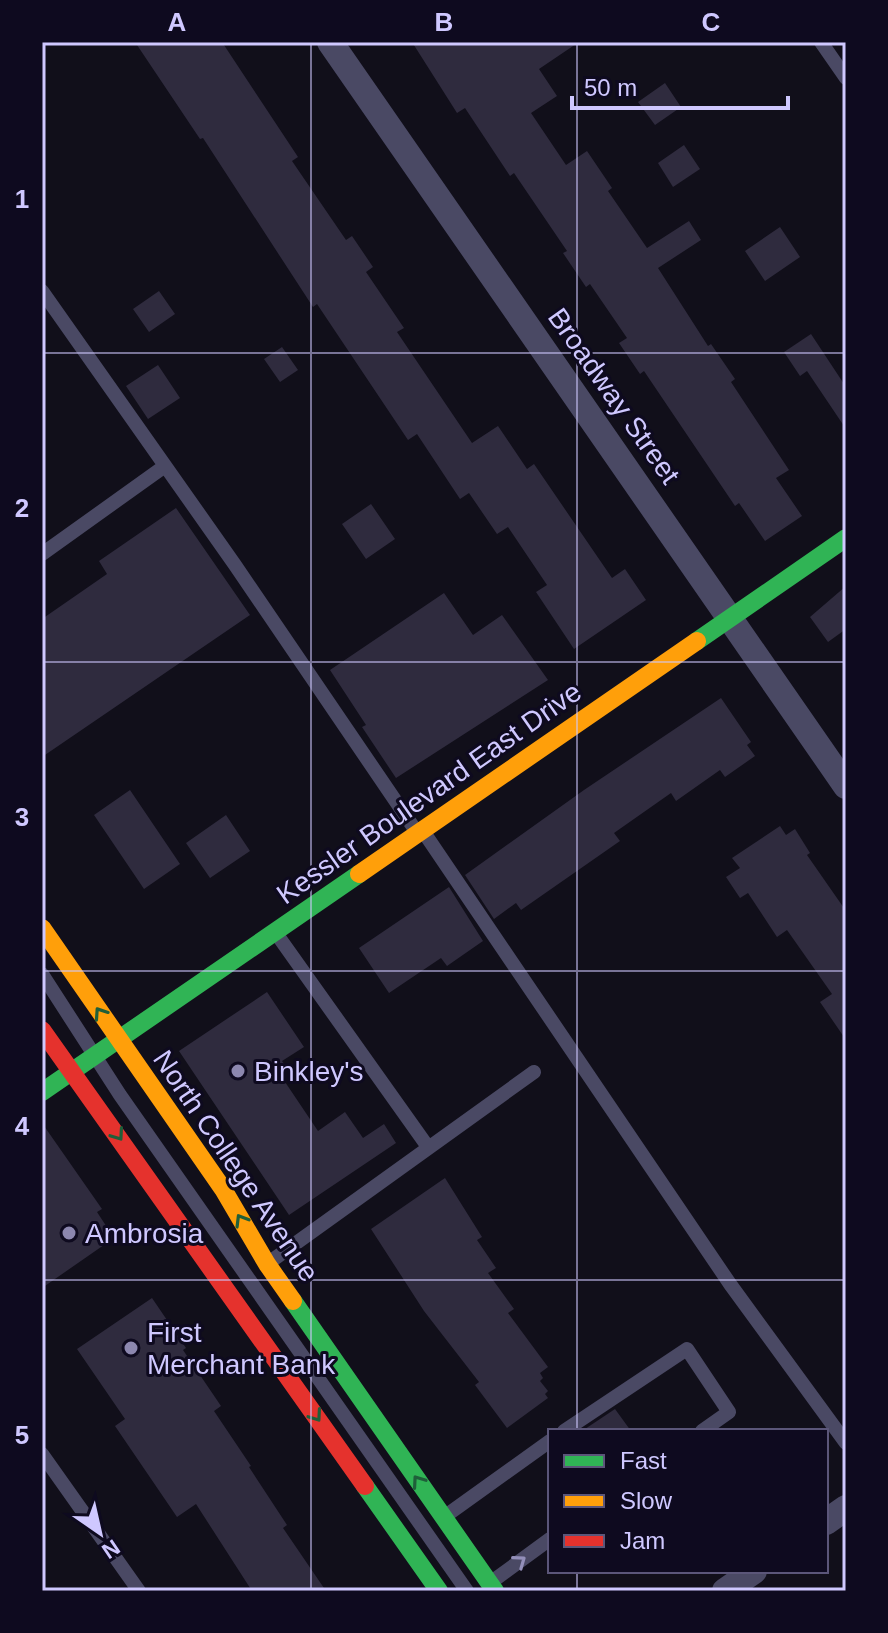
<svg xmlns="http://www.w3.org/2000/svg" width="888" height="1633" font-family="Helvetica,sans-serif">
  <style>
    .building { fill: #2f2b3e }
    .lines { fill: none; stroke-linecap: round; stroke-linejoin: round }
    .lane { stroke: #4a4964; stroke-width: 14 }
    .street { stroke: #4a4964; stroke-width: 26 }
    .fast { stroke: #30b455; stroke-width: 18 }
    .slow { stroke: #ff9f0a; stroke-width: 18 }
    .jam { stroke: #e5322d; stroke-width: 18 }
    .oneway { stroke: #1f5f3a }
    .oneway2 { stroke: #938fb9 }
    .grid { fill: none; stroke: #cfc8ff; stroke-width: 2; stroke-opacity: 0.55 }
    .poi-dot { fill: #8c87af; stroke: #0e0a1f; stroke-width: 3 }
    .labels { text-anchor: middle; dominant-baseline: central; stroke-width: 6; stroke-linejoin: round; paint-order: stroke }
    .street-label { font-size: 28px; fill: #cfc8ff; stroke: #0e0a1f }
    .poi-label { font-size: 28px; fill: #cfc8ff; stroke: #0e0a1f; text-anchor: start }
    .neatline { fill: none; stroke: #cfc8ff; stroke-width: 3 }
    .grid-label { font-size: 26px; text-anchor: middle; font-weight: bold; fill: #cfc8ff }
  </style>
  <rect width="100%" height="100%" fill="#110f1a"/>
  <path class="building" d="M135,42H222L298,157L292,161L346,240L352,236L373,267L366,272L404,328L397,332L472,443L498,426L527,469L534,464L612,578L625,569L646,600L574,649L536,592L547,585L508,527L497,534L469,493L460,499L417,434L408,440L317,304L313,307L203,138L200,139Z
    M412,42H579L539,69L557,96L531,113L566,165L587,151L612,188L608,191L647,248L689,221L701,240L658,268L708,346L711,344L735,379L731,382L789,470L776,478L802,516L765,541L739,503L735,506L644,371L640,374L619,343L627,338L590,284L586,287L563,253L567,251L514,173L510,176L465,108L457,113Z
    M665,83L681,107L655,125L638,102Z
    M684,145L700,169L673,187L658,163Z
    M780,227L800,257L765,281L745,251Z
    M159,291L175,314L149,332L133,309Z
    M811,334L846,387V429L807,371L800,376L784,352Z
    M282,347L298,370L280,382L264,359Z
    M158,365L180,398L148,419L126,386Z
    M371,504L395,539L366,559L342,524Z
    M176,508L250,615L42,757V619L107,574L99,561Z
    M846,586V629L828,642L810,617Z
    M444,593L473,635L502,615L548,680L396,778L362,727L366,725L330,670Z
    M721,698L751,742L747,745L755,756L725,777L720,770L676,801L671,793L614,833L620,841L521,910L516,903L494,919L465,875L584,790Z
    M130,790L180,864L144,889L94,815Z
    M226,815L250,851L210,878L186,843Z
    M780,826L786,835L795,829L810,853L807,855L846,911V1040L820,1002L832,994L787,930L777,937L748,893L740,898L726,877L740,868L732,858Z
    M449,887L483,941L447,966L441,958L389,993L359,948Z
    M267,992L304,1047L282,1061L287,1068L279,1073L318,1131L345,1112L363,1138L384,1124L396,1143L289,1215L179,1051Z
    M42,1123L102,1209L97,1212L114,1238L42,1288Z
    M445,1178L482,1237L477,1240L496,1268L488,1273L514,1309L508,1313L548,1367L540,1373L543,1378L540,1381L548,1391L545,1394L548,1398L507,1428L475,1385L479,1382L424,1311L371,1229Z
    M152,1298L186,1348L183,1350L221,1406L214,1411L251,1466L249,1467L287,1525L283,1528L326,1591H252L196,1504L177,1517L115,1426L125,1419L77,1349Z
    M615,1409L631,1431H582Z"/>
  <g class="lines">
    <path class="lane" d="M821,42L846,78
      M42,291L235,565L416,831
      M42,554L165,466
      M425,834L730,1284L846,1443
      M278,936L428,1147
      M42,974L120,1095L467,1591
      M267,1264L534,1072
      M564,1431L687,1349L729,1412L702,1431
      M42,1454L139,1591
      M444,1517L550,1441
      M490,1583L550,1539"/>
    <path class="street" d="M330,42L846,786
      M826,1522L846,1508
      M725,1591L754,1571"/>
    <path class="fast" d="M697,641L846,538
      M42,1092L359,874
      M293,1301L495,1591
      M365,1486L439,1591"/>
    <path class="slow" d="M359,874L697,641
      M42,928L223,1189L267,1264L293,1301"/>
    <path class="jam" d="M42,1030L365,1486"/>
  </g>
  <defs><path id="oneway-chevron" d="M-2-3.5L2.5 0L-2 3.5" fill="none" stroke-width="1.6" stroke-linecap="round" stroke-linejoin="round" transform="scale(2)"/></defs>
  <g class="oneway">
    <use href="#oneway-chevron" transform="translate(100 1013) rotate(-124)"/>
    <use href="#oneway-chevron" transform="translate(118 1135) rotate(55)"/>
    <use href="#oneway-chevron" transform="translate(241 1220) rotate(-121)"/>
    <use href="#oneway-chevron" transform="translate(316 1416) rotate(55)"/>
    <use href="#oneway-chevron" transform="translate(418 1481) rotate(-125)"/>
  </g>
  <use class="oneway2" href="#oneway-chevron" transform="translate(520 1561) rotate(-36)"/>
  <path class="grid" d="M311,42V1591M577,42V1431M42,353H846M42,662H846M42,971H846M42,1280H846M577,1571V1591"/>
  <g class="poi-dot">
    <circle cx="238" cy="1071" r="8"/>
    <circle cx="69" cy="1233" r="8"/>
    <circle cx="131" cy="1348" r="8"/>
  </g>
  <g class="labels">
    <g class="street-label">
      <text transform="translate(614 396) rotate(55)">Broadway Street</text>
      <text transform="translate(429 793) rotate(-35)">Kessler Boulevard East Drive</text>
      <text transform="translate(236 1166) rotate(56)">North College Avenue</text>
    </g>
    <g class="poi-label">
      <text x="254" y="1071">Binkley's</text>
      <text x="85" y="1233">Ambrosia</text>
      <text x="147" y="1332">First<tspan x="147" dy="32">Merchant Bank</tspan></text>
    </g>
  </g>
  <rect width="888" height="1633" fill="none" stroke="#0e0a1f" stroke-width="88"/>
  <rect x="548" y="1429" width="280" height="144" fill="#0e0a1f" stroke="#5b5679" stroke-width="2"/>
  <rect x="564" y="1455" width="40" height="12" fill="#30b455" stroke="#5b5679" stroke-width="2"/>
  <text x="620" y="1469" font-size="24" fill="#cfc8ff">Fast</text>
  <rect x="564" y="1495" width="40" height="12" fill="#ff9f0a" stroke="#5b5679" stroke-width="2"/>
  <text x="620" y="1509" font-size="24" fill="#cfc8ff">Slow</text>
  <rect x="564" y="1535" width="40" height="12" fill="#e5322d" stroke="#5b5679" stroke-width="2"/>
  <text x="620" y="1549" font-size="24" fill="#cfc8ff">Jam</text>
  <g transform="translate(100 1533) rotate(146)" stroke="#0e0a1f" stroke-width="6" paint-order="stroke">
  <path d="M0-6L14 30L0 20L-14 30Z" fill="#cfc8ff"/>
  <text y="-12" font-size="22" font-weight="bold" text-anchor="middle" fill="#cfc8ff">N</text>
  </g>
  <path d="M572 96v12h216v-12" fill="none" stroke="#cfc8ff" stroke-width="4"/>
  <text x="584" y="96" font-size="24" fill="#cfc8ff" stroke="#0e0a1f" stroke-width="6" paint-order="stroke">50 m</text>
  <rect x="44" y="44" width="800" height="1545" class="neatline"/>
  <g class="grid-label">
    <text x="177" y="31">A</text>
    <text x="444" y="31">B</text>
    <text x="711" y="31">C</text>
    <text x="22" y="208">1</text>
    <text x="22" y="517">2</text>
    <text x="22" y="826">3</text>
    <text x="22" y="1135">4</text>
    <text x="22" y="1444">5</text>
  </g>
</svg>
